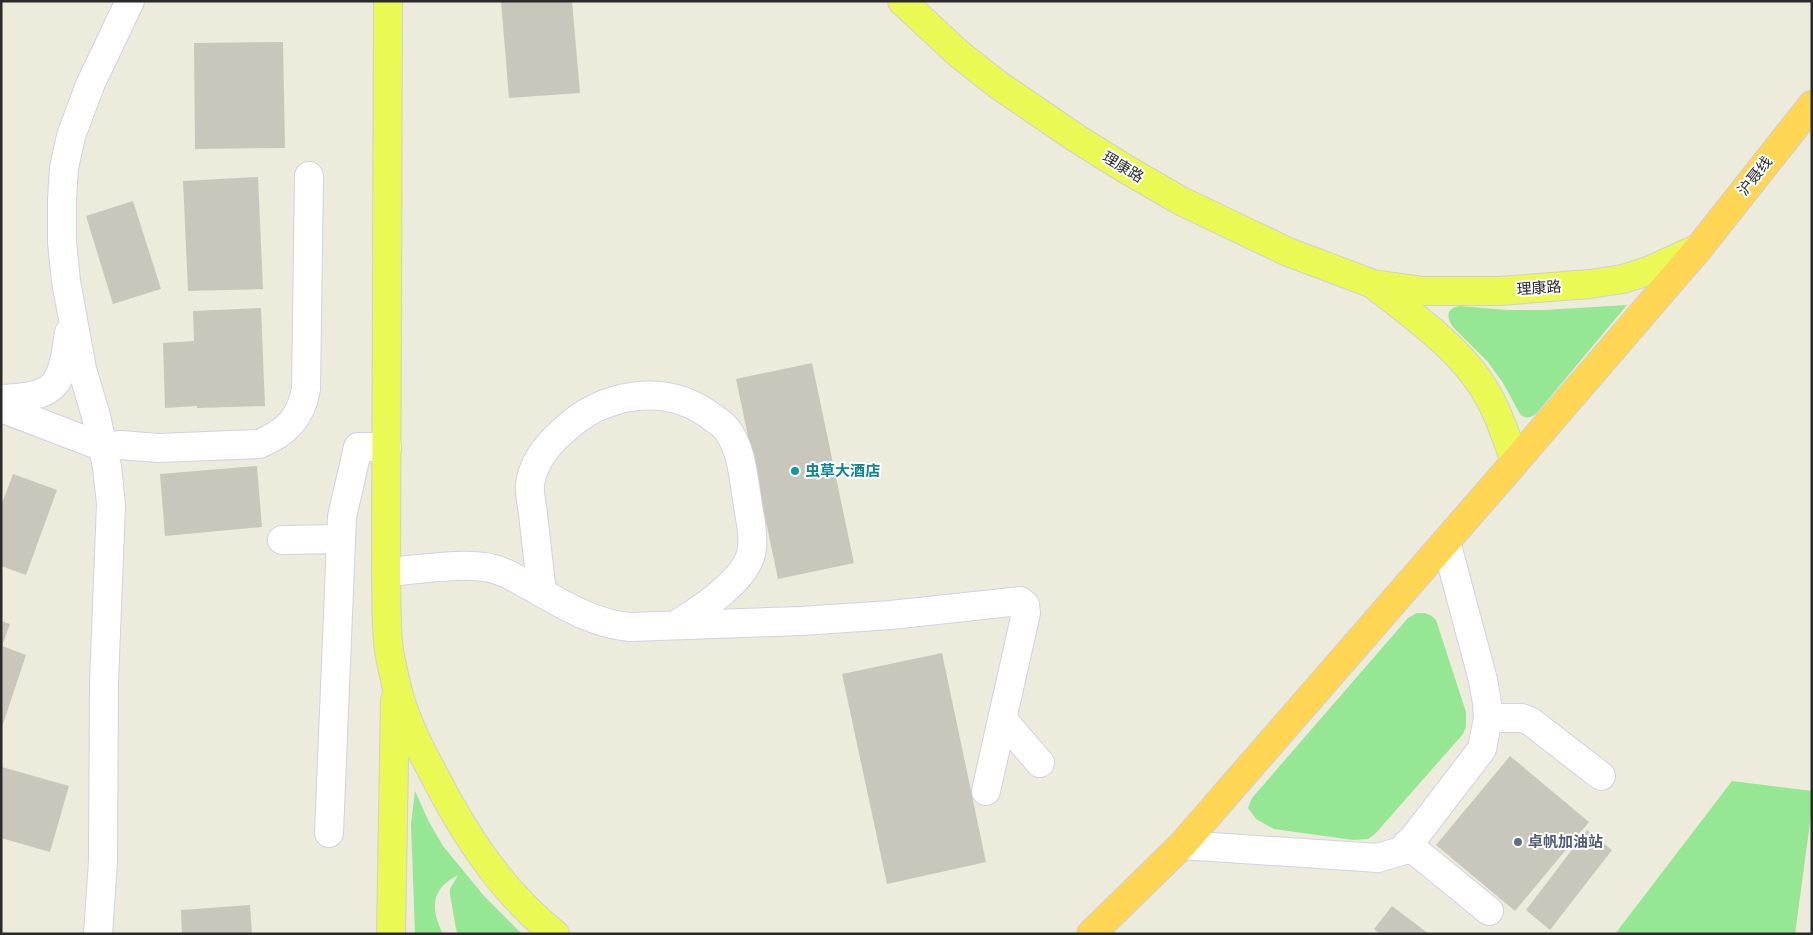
<svg xmlns="http://www.w3.org/2000/svg" width="1813" height="935" font-family="Karla,'Noto Sans SC',sans-serif">
  <style>
    .green { fill: #95e794 }
    .building { fill: #c9c7bb }
    .lines { fill: none; stroke-linecap: round; stroke-linejoin: round }
    .minor-casing { stroke: #d3d0e4; stroke-width: 30 }
    .major-casing { stroke: #d0d0d0; stroke-width: 30 }
    .highway-casing { stroke: #d0d0d0; stroke-width: 30 }
    .minor { stroke: #fff; stroke-width: 28 }
    .major { stroke: #ebf954; stroke-width: 28 }
    .highway { stroke: #ffd554; stroke-width: 28 }
    .culture-dot { fill: #0f9aa8; stroke: #fff; stroke-width: 2 }
    .service-dot { fill: #5c6f8a; stroke: #fff; stroke-width: 2 }
    .labels { text-anchor: middle; dominant-baseline: central; stroke-width: 4; stroke-linejoin: round; paint-order: stroke }
    .street-label { font-size: 15px; fill: #2a2a2a; stroke: #fff }
    .culture-label { font-size: 15px; font-weight: bold; fill: #0d838f; stroke: #fff; text-anchor: start }
    .service-label { font-size: 15px; font-weight: bold; fill: #4e5e75; stroke: #fff; text-anchor: start }
  </style>
  <rect width="100%" height="100%" fill="#edebdb"/>
  <path class="green" d="M1627,305L1536,414C1530,418 1525,419 1520,414L1503,383L1488,362L1453,327C1446,317 1446,308 1460,306L1507,310H1544Z
    M1417,613C1425,613 1430,613 1436,620L1466,712V727L1463,734L1375,834L1368,839L1353,840L1274,829L1256,819L1248,808L1252,798L1408,618Z
    M1732,781L1812,791V808L1795,934H1615Z
    M415,791L429,822L443,846L484,896L522,934H458L456,929L450,894V889L458,875C431,889 430,908 443,934H415L411,824Z"/>
  <path class="building" d="M501,1H572L580,93L509,98Z
    M283,42L285,148L195,149L194,43Z
    M258,177L263,289L188,291L183,181Z
    M133,201L161,289L113,304L86,216Z
    M261,308L265,406L197,408V406L165,408L163,343L194,341L193,311Z
    M812,363L854,563L778,579L736,379Z
    M257,466L262,527L165,536L160,474Z
    M13,474L57,490L26,575L1,566V506Z
    M1,621L10,624L2,646L26,655L2,727Z
    M942,653L986,862L887,884L842,674Z
    M1510,756L1589,822L1515,911L1436,845Z
    M2,767L69,786L50,852L1,838Z
    M1587,830L1612,850L1550,930L1526,910Z
    M250,905L252,934H182L181,910Z
    M1392,906L1429,934H1380L1374,929Z"/>
  <g class="lines">
    <defs>
      <path id="minor" d="M1,399C58,396 61,387 69,333
        M1,408L103,447L121,445L158,448L259,444C286,433 301,418 306,389L309,176
        M282,540L341,539
        M386,572C417,570 465,561 494,569C506,572 517,579 528,585C561,603 592,624 630,627L801,621L891,615L1020,601L1025,605L1026,613L986,791
        M542,593C539,567 536,541 533,514C532,505 529,493 530,484C533,463 547,445 563,431C602,394 662,382 708,414C714,419 724,424 728,431C742,451 743,476 747,499C749,515 754,532 752,548C750,578 700,610 677,624
        M1488,718H1522L1530,721L1601,776
        M1002,719L1040,763
        M329,833L342,517L358,447H387
        M1407,844L1489,911
        M1182,845L1378,858L1401,851L1413,839L1482,749L1488,718L1487,703L1483,680L1446,542
        M98,934L103,861L104,683L111,504L107,467L96,416L82,369L66,281L62,242V199L64,168L71,136L90,85L130,1"/>
      <path id="major" d="M388,1L386,572C387,600 385,628 390,656C394,677 399,701 408,721C414,738 423,754 431,769C462,830 500,891 555,934
        M902,1L959,54L997,84L1076,138L1124,168L1181,201L1288,252L1373,284L1423,291H1499L1590,284L1623,279L1648,271L1699,248
        M1374,285C1416,318 1466,352 1491,401C1501,420 1508,442 1515,462
        M391,934L395,700"/>
      <path id="highway" d="M1091,934L1182,845L1515,462L1699,248L1812,105"/>
    </defs>
    <use href="#minor" class="minor-casing"/>
    <use href="#major" class="major-casing"/>
    <use href="#highway" class="highway-casing"/>
    <use href="#minor" class="minor"/>
    <use href="#major" class="major"/>
    <use href="#highway" class="highway"/>
  </g>
  <circle class="culture-dot" cx="795" cy="471" r="5"/>
  <circle class="service-dot" cx="1518" cy="842" r="5"/>
  <g class="labels">
    <g class="street-label">
      <text transform="translate(1123 167) rotate(31)">理康路</text>
      <text transform="translate(1755 176) rotate(-52)">沪聂线</text>
      <text transform="translate(1539 288) rotate(-4)">理康路</text>
    </g>
    <g class="culture-label">
      <text x="805" y="471">虫草大酒店</text>
    </g>
    <g class="service-label">
      <text x="1528" y="842">卓帆加油站</text>
    </g>
  </g>
  <rect width="1813" height="935" fill="none" stroke="#2a2a2a" stroke-width="5"/>
</svg>
